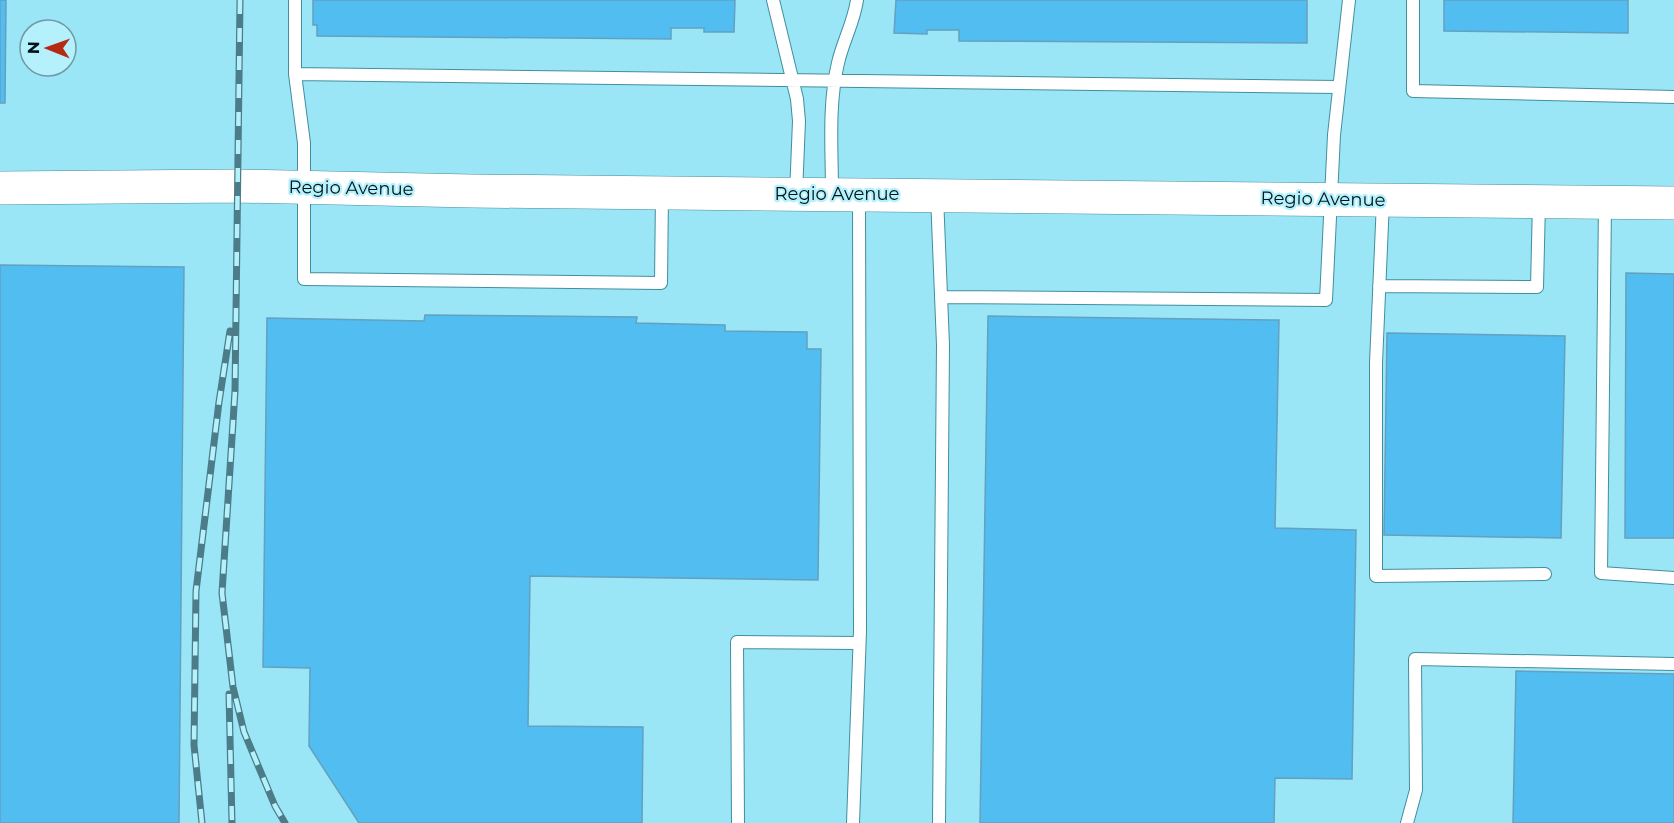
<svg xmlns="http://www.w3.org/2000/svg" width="1674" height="823" font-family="Montserrat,sans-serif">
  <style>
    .building { fill: #52bdf0; stroke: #64a0bf; stroke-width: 1.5 }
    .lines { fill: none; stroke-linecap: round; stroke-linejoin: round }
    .lane-casing { stroke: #428e9d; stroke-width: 14 }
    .secondary-casing { stroke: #428e9d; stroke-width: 34 }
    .lane { stroke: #fff; stroke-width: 12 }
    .secondary { stroke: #fff; stroke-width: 33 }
    .rail-casing { stroke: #4c7c87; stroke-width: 7 }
    .rail { stroke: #b5f1fd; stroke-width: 4.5; stroke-dasharray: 14; stroke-linecap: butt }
    .labels { text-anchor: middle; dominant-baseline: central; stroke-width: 4.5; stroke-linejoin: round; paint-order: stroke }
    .street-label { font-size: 18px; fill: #001419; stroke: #b5f1fd }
  </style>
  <rect width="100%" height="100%" fill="#9ae6f6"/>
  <path class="building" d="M0,0H6L5,103H0Z
    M313,0H735L734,32H704V28H671V39L317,36V25H313Z
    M896,0H1307V43L959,41V30H927V34L894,33Z
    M1444,0H1628V33L1444,31Z
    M0,265L184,267L179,823H0Z
    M1626,273L1674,274V538H1625Z
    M425,315L637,317L636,323L725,325V331L807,332V349H821L818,580L530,576L528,726L643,727L642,823H359L309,746L310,668L263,667L267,318L424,321Z
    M988,316L1279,320L1275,528L1356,530L1352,779L1275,778L1274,823H980Z
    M1387,333L1565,336L1561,538L1384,535Z
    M1516,671L1674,674V823H1513Z"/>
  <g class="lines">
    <defs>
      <path id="lane" d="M295,0V74L304,143V279L661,283L662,194
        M773,0L797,99L799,121L796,194
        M1413,0V91L1674,97
        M295,74C643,81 991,85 1339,87
        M832,193C832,150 828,105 838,63C843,41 854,22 857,0
        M937,196L943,345L939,823
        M1383,201L1376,363V576L1545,574
        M1605,203L1601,573L1674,578
        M1379,286L1537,287L1539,202
        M941,297L1326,300L1334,135L1349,0
        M738,823L737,642L859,643
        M853,823L860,631L859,195
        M1407,823L1416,790L1415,659L1674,664"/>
      <path id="secondary" d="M0,188L238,186L471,191L1674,203"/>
    </defs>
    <use href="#lane" class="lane-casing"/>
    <use href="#secondary" class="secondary-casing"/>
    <use href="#lane" class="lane"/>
    <use href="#secondary" class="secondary"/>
    <defs>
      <path id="rail" d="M240,0L235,391L222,593L233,687L244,732L275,806L285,823
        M229,694L232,823
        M202,823L194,745L196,591L219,402L230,331"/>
    </defs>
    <use href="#rail" class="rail-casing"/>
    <use href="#rail" class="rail"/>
  </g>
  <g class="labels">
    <g class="street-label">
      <text transform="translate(351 188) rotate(1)">Regio Avenue</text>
      <text x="837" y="194">Regio Avenue</text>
      <text transform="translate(1323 199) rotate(1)">Regio Avenue</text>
    </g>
  </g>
  <g transform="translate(48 48) rotate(271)"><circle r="28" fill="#b5f1fd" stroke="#6d99a2" stroke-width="1.5"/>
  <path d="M0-4.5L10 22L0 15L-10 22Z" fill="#b62a13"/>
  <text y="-9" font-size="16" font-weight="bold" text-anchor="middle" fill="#001419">N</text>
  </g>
</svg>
